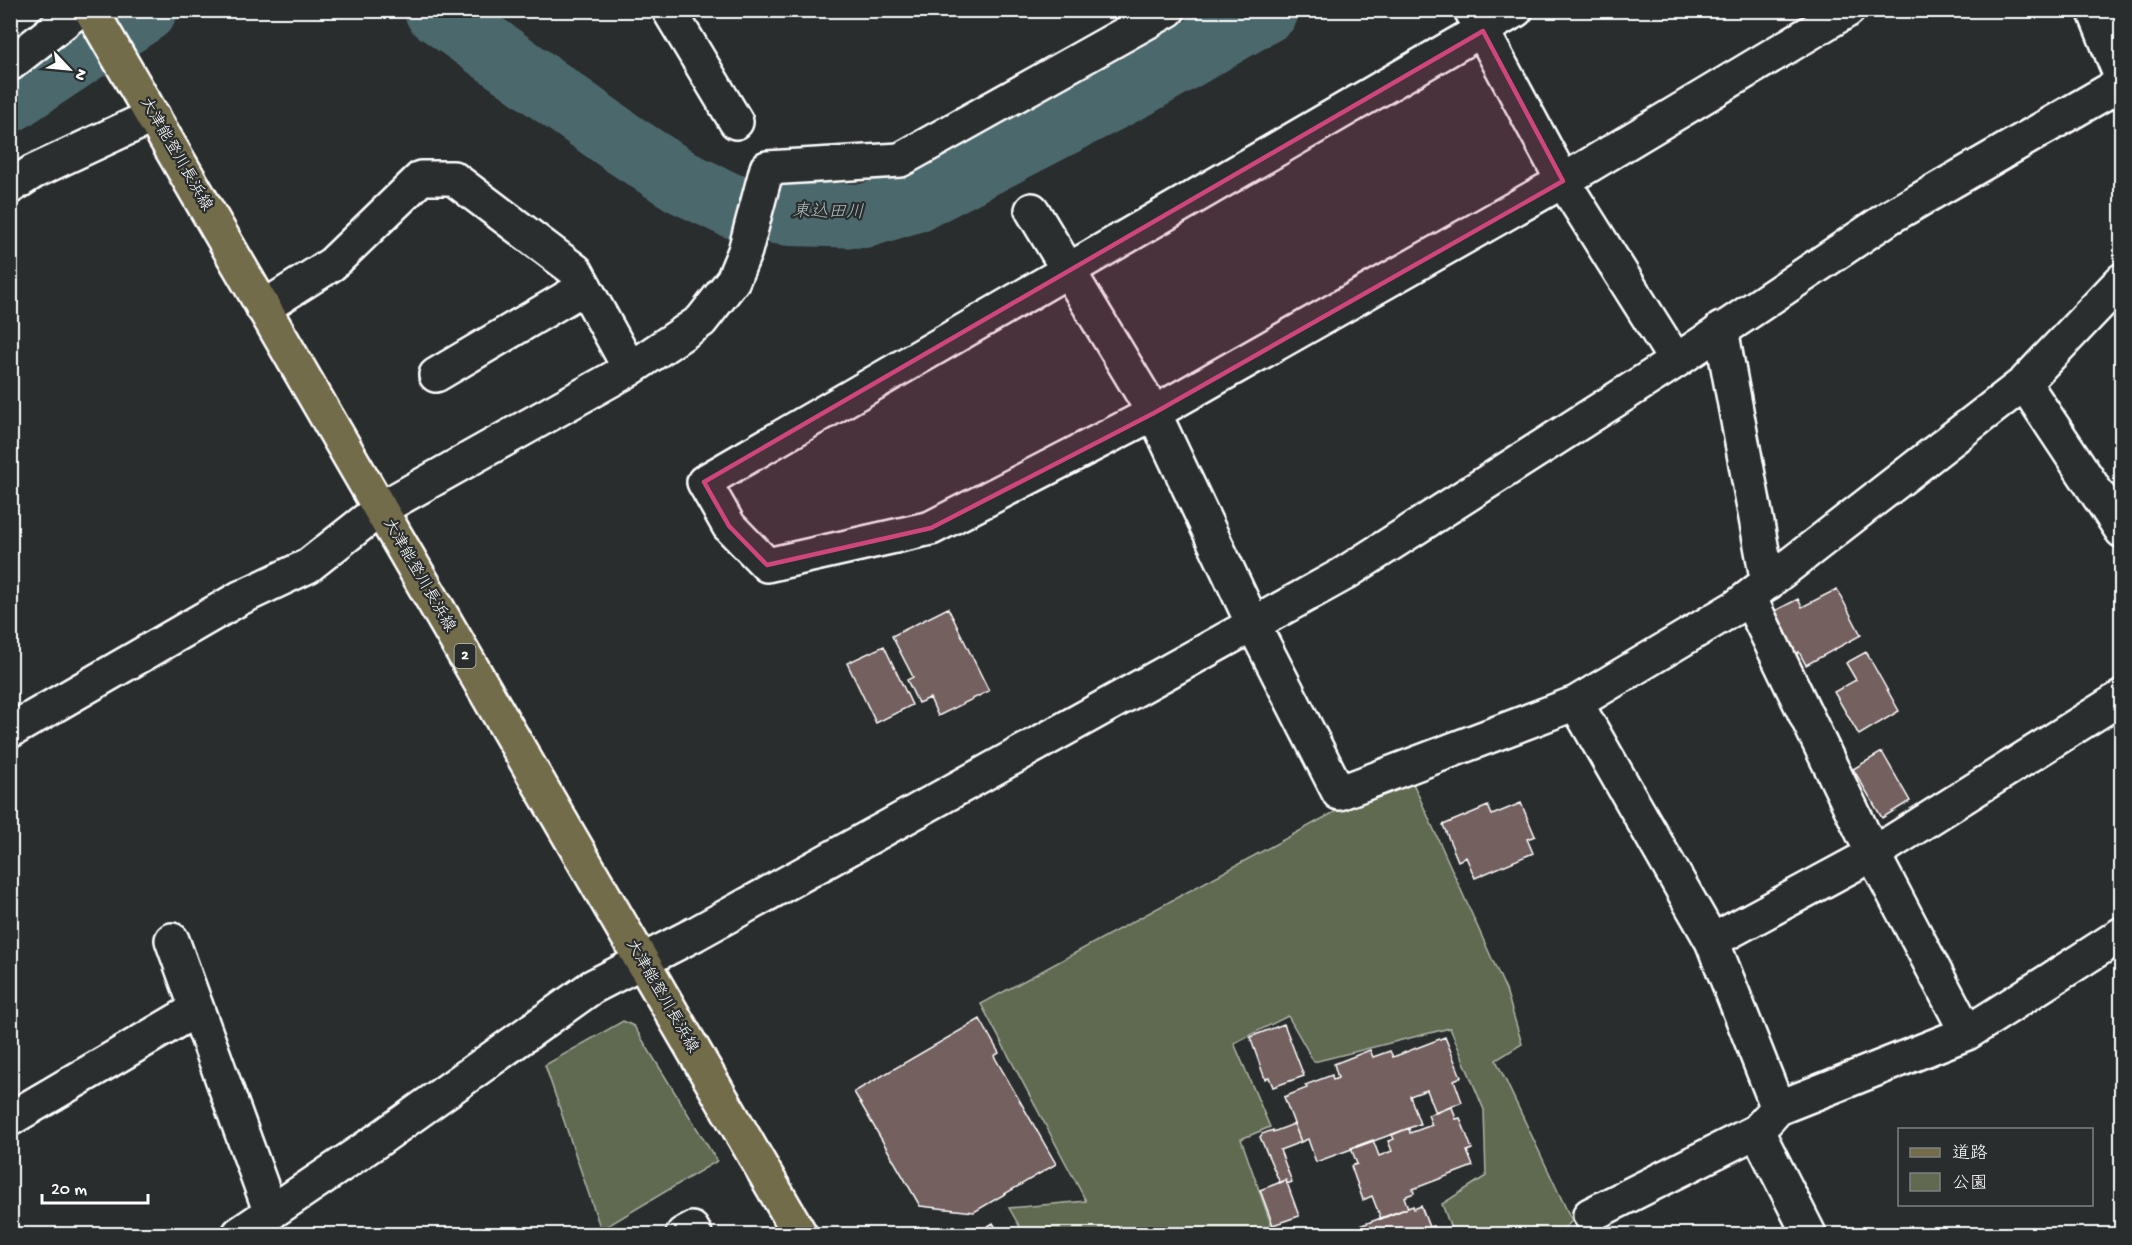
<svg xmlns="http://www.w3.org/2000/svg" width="2132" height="1245" font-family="'Gochi Hand','Klee One',sans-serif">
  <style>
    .green { fill: #616a51; stroke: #b0b4a8; stroke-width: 1.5 }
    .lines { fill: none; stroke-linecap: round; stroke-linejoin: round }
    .river { stroke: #4b696d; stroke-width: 64 }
    .building { fill: #746060; stroke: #fff; stroke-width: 1.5 }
    .minor-casing { stroke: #fff; stroke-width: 38 }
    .major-casing { stroke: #fff; stroke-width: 38 }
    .minor { stroke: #2a2d2e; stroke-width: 33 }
    .major { stroke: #726c4b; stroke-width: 33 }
    .marked { fill: #ce467c; fill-opacity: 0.2; stroke: #ce467c; stroke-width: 4.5; stroke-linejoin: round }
    .labels { text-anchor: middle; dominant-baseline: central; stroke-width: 4.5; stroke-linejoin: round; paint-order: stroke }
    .shield { fill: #2a2d2e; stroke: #bfc0c0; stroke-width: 1.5 }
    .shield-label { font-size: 15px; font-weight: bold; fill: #fff }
    .street-label { font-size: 16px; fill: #fff; stroke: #2a2d2e }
    .water-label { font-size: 18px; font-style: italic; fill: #aebcbd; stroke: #2a2d2e }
  </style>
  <rect width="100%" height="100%" fill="#2a2d2e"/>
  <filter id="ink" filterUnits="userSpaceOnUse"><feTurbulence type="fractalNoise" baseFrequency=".0167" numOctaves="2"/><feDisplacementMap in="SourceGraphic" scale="12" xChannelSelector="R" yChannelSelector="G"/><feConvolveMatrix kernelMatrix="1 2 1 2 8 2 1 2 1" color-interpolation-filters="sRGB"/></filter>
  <g filter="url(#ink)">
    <path class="green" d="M1408,772L1506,990L1522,1044L1496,1060L1572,1221L1558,1234H1453L1442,1204L1486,1176L1484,1110L1450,1028L1314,1062L1288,1016L1234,1043L1270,1127L1241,1139L1272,1227L1261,1234H1024L1009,1208L1086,1201L981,1004Z
      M623,1021L634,1026L717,1161L601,1230L545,1065Z"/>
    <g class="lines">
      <path class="river" d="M436,10L625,145L682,182L732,206L791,214L865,216L916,200L1138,85L1267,10
        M10,100L145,10"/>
    </g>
    <path class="building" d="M1837,589L1861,635L1806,665L1799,652L1788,656L1767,615L1798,599L1802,607Z
      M948,608L989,691L938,716L930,698L918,703L907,680L913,677L892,636Z
      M884,646L912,705L876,723L847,663Z
      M1866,652L1899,711L1859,735L1834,692L1856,680L1846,663Z
      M1882,752L1910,801L1882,818L1853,769Z
      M1521,803L1535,836L1527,839L1533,853L1475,878L1466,857L1458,861L1443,825L1488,806L1492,815Z
      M980,1019L999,1053L994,1056L1056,1164L974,1212L920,1206L854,1092Z
      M1284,1024L1304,1076L1273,1087L1269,1077L1265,1079L1250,1037Z
      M1445,1037L1461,1077L1454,1080L1462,1102L1436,1113L1427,1090L1410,1096L1420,1124L1316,1162L1308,1139L1301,1142L1284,1097L1307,1088L1305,1085L1332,1075L1333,1080L1338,1078L1334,1064L1370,1050L1373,1057L1390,1051L1393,1057Z
      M1452,1107L1456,1119L1460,1118L1472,1149L1467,1151L1473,1166L1413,1189L1414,1193L1404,1197L1408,1208L1381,1219L1372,1196L1363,1200L1351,1166L1357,1164L1351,1148L1373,1140L1379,1156L1392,1151L1388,1141L1394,1139L1392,1135L1409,1128L1410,1133L1432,1125L1428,1115Z
      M1294,1124L1301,1142L1280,1150L1292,1182L1287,1184L1286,1180L1280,1183L1260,1137L1262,1134L1273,1130V1132Z
      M1286,1180L1299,1216L1273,1225L1260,1190Z
      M1413,1206L1414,1209L1421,1206L1429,1227L1433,1226L1435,1233L1443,1230L1444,1234H1338Z
      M993,1223L1000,1234H975Z"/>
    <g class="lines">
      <defs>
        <path id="minor" d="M669,10L736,122
          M1471,10L1563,181L1676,361
          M1516,10L704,482L729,526L767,565L931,528L1154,413L1563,181L1848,10
          M2094,10L2122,79
          M10,64L79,10
          M10,187L33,172L153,116
          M1032,210L1154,413L1253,624L1339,793L1576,703L1736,607L2024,383L2122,531
          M263,308L332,264L421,178H453L576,271L630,369
          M1721,329L1768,583
          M436,375L585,287
          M2024,383L2122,280
          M1749,597L1873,854L1967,1033
          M1576,703L1712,941
          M10,731L240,598L308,566L380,509L630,369L701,321L733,280L745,251L767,168L900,160L1168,10
          M172,940L271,1213
          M1778,1108L1712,941L1873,854L2122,697
          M10,1119L197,1009
          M1590,1215L1757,1131
          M239,1234L378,1140L592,987L695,934L1342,575L1676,361L1890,217L2122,83
          M683,1234L692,1229L695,1234
          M1809,1234L1757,1131L1778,1108L1967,1033L2122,934"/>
        <path id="major" d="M91,10L800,1234"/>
      </defs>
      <use href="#minor" class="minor-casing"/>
      <use href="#major" class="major-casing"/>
      <use href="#minor" class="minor"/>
      <use href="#major" class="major"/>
    </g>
  </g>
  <path class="marked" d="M1483,31L1563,181L1154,413L931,528L767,565L729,526L704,482Z"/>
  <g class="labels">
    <rect class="shield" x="454.5" y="644" width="21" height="24" rx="4.5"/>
    <g class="shield-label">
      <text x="465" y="656">2</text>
    </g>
    <g class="street-label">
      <text transform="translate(175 155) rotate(60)">大津能登川長浜線</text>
      <text transform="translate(418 576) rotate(60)">大津能登川長浜線</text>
      <text transform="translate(661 997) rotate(60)">大津能登川長浜線</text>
    </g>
    <g class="water-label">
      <text transform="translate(828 213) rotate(1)">東込田川</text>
    </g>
  </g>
  <rect width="2132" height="1245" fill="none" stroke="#2a2d2e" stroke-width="36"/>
  <rect x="18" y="18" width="2096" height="1209" fill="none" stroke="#fff" stroke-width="2" filter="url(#ink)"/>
  <rect x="1898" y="1128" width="195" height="78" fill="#2a2d2e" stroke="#7f8182" stroke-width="1.5"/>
  <rect x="1910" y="1148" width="30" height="9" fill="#726c4b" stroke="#7f8182" stroke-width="1.5"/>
  <text x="1952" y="1158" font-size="18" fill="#ffffff">道路</text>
  <rect x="1910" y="1173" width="30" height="18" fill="#616a51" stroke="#7f8182" stroke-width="1.5"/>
  <text x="1952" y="1188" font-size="18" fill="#ffffff">公園</text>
  <g transform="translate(69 69) rotate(116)" stroke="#2a2d2e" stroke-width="4.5" paint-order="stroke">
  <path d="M0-4.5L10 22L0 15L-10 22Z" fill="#ffffff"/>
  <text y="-9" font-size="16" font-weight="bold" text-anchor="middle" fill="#ffffff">N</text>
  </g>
  <path d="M42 1194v9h106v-9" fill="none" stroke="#ffffff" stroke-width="3"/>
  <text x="51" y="1194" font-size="18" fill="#ffffff" stroke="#2a2d2e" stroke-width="4.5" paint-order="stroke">20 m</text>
</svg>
